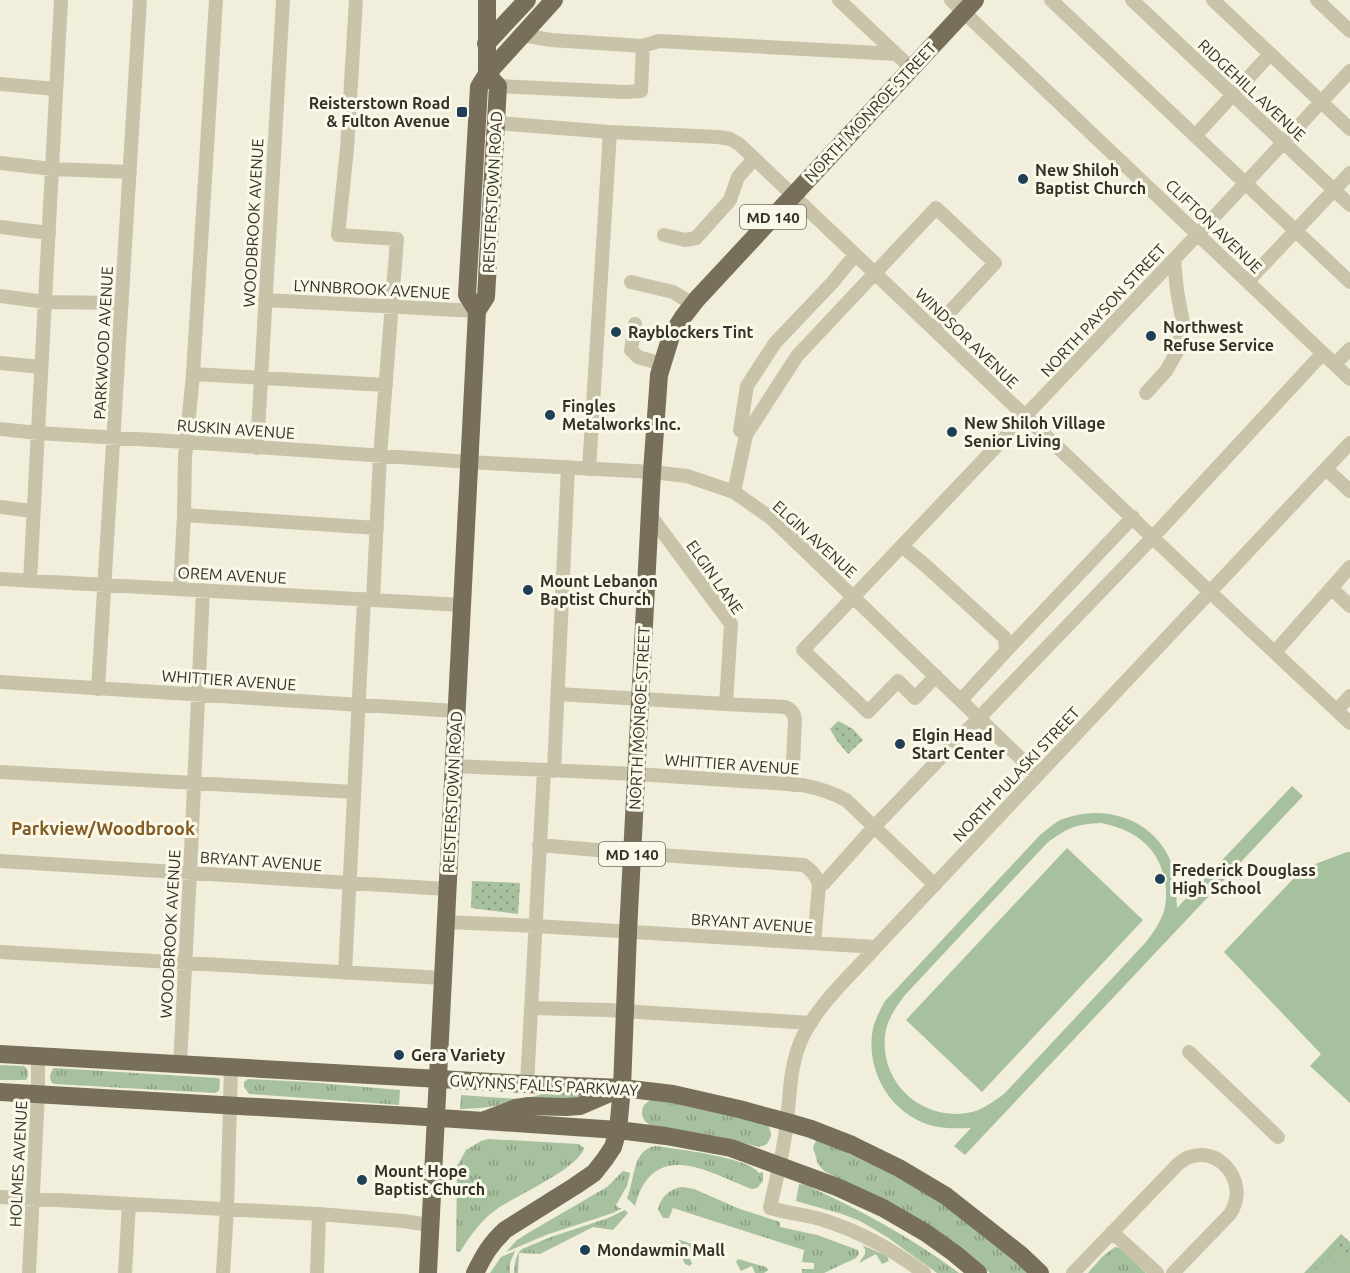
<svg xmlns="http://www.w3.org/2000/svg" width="1350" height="1273" font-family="Ubuntu,sans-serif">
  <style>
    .grass { fill: url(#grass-tufts) }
    .park { fill: url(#park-dots) }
    .pitch { fill: #a7c09d; fill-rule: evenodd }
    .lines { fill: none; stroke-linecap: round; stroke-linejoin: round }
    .minor { stroke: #c9c3a9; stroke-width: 14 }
    .major { stroke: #786f5a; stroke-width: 18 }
    .poi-dot { fill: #1f3f57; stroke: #f9f8e9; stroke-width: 2 }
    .labels { text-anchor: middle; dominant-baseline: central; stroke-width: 6; stroke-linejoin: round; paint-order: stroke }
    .shield { fill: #f9f8e9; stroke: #706d62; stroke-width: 1.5 }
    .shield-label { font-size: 15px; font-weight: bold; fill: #363228 }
    .street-label { font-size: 16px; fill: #363228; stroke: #f9f8e9 }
    .poi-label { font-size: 16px; font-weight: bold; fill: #363228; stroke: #f9f8e9; text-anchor: start }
    .neighbourhood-label { font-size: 18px; font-weight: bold; fill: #835d24; stroke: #f9f8e9 }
  </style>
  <defs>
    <pattern id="grass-tufts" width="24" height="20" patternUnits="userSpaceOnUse" patternTransform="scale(1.5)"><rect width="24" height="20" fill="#a7c09d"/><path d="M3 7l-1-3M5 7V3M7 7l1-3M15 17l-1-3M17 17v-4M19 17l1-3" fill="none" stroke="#899d80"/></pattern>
    <pattern id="park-dots" width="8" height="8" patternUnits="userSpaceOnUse" patternTransform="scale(1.5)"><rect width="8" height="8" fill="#a7c09d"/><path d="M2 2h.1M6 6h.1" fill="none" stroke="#899d80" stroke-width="1.8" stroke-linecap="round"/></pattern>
  </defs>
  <rect width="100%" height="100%" fill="#f1efdc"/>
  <path class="grass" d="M0,1065L24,1066C29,1069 29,1076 26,1080H0Z
    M54,1068L217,1078L220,1079L219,1091L215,1093L55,1084L52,1083C49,1078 50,1072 54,1068Z
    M248,1079L307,1082L400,1090L399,1105L249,1094L244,1087V1082Z
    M543,1094L583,1095L585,1097L528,1101L481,1108L460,1109L461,1095L518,1099L527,1098Z
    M650,1100L688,1104L768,1125L771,1133V1136L767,1144L759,1147L720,1137L650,1125C642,1121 640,1113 644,1105Z
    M488,1139L579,1144L584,1148C578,1169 517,1195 497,1209C481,1220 470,1236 460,1252H458L456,1250L457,1166L466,1150L481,1141Z
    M817,1139L897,1176L956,1212L1034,1273H990L948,1241L862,1190L824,1171L818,1164L813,1147Z
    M655,1146C676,1149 748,1157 759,1173L763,1172V1181L757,1188L752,1189C720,1178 669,1144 644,1184C640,1190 637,1198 635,1206L627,1198C635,1180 632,1150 655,1146Z
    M623,1171L630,1173L627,1186L616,1205L619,1208H622L613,1213L546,1235L506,1252L517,1240L528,1233L607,1187Z
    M799,1184L806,1185C860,1210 911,1237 959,1273H937L887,1237L860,1221L842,1214L796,1201Z
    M682,1187L694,1189L740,1209L780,1222V1227L817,1235L858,1250L859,1254L856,1258L824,1273H802V1269H814V1263L802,1262L804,1250L673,1208L669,1218H663L658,1209C661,1197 669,1189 682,1187Z
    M625,1210L628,1213L613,1230L593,1227L540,1254L519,1253L518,1273H514C515,1264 515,1255 522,1249L551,1237L608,1218Z
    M677,1240H680L710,1250L713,1252V1254L704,1259L697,1249L687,1254L692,1263L690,1266L685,1264L676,1245Z
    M862,1245L887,1256L889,1261L882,1264L876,1254L859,1263L865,1254V1249Z
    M1115,1247L1120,1248L1146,1273H1088L1102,1257Z
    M515,1251L510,1263V1273H490L501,1257Z
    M738,1259L766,1267L768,1270L764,1273H755L752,1266L741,1271L736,1262Z"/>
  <path class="park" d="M838,721L853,729L863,740L848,754L837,741L830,729Z
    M472,881L520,883L518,914L471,908Z
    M1341,1234L1350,1242V1273H1304Z"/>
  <path class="pitch" d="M1292,786L1303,796L965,1155L954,1146L971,1128C960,1128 950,1129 939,1127C896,1120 867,1077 872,1035C873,1023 879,1012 885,1001L1040,835C1047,830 1055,822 1063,819C1104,803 1154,819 1171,862C1177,878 1176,893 1177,908ZM1101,823C1132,829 1157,845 1164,877C1167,889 1167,902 1163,914C1159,924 1153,933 1146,942L1004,1094C994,1101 984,1109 972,1112C925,1123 880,1085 885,1036C886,1021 896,1007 905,995L1047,843C1067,828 1076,824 1101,823Z
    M1067,848L1143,920L982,1092L906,1020Z
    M1347,852H1350V1103L1310,1066L1321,1054L1224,952L1293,879L1310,866Z
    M1336,1249L1350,1263V1268L1345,1273H1313Z"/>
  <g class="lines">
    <path class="minor" d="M356,0L347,149L338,235L397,239L380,456L373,600
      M839,0L911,68
      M951,0L1350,379
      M1051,0L1350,282
      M1132,0L1350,205
      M1213,0L1350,129
      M1317,0L1350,31
      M522,35L551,40L643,46L659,41L896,54
      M0,84L56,89
      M498,86L624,92L641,91L643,46
      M497,123L610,132L718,137L730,139L739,144L1210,592L1350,723
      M1195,136L1270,54
      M0,163L52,169L130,172
      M0,227L49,233
      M664,235L685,240L696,238L730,200L738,177L754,159
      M1248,281L1350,173
      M631,282L673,292L693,304
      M0,296L45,302L122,303
      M265,300L477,311
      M635,324L631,350L638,357L662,364
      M0,363L41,367
      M1335,364L1350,349
      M193,374L386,385
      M1146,393L1166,371L1177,352L1183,323L1177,291L1174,260
      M0,429L38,433L186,442L469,462L652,472L687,476L734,492L771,518L1038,775
      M746,435L740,430L747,386L775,343L832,283L855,255
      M257,448L283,0
      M589,469L610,132
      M1326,469L1350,491
      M734,492L746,435L797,356L936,208L995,263L934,329
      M0,507L33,511
      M184,515L377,528
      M650,515L731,624L726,704L785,707C792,710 794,713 795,720L792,785
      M902,546L926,566L1005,638L1006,651L961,700
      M0,579L462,605
      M30,581L61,0
      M1331,588L1350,606
      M180,589L184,515L185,457L193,374L216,0
      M1006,651L1133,517
      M1275,652L1350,567
      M936,676L915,698L898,681L868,712L803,650L1198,234L1350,71
      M0,682L456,711
      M98,689L140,0
      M558,694L726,704
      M1337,710L1350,696
      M454,766L637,774L802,785C818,788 831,792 846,800L935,885
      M554,771L568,467
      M0,772L354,792
      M539,845L632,853L804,865C812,871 816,875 819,885L814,943
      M0,861L447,889
      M819,885L824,883L874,827L1153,537L1323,353
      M445,922L536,926L876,947
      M0,952L442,978
      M345,973L364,599
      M531,1008L607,1010L811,1023
      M1189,1052L1278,1137
      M180,1064L190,873L203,590
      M527,1084L544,770
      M0,1197L319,1214L403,1221L430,1225
      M1112,1232L1157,1273
      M29,1273L38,1094V1056
      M125,1273L129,1204
      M223,1273L227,1209L231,1068
      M317,1273L319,1214
      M924,1273C891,1249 860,1231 820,1219C803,1214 786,1213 770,1208C776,1179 784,1151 787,1122C790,1092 790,1063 803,1036C820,1002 851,975 876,947L1350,443
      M1073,1273L1178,1164C1211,1136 1253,1179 1230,1214L1173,1273"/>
    <path class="major" d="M486,44L527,0
      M477,311L467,295L479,87L487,74L554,0
      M0,1054L527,1084L622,1088L673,1094L739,1109L787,1122L811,1129L852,1145L899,1168L946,1196L1021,1255L1040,1273
      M0,1092L411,1116L618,1130L666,1136L731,1148L837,1187L883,1208L926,1233L954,1253L978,1273
      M485,1120L516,1108L529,1106L566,1107L580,1106L617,1090
      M428,1273L477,311L486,297L498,86L487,74V0
      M475,1273C484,1255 490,1244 505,1230L575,1186L594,1173L605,1159L613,1147L618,1130L622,1088L628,932L652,472L659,375L671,336L683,317L697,299L975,0"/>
  </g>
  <g class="poi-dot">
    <rect x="456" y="106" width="12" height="12" rx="3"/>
    <circle cx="1023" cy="179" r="6"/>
    <circle cx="616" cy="332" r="6"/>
    <circle cx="1151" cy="336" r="6"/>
    <circle cx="550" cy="415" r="6"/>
    <circle cx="952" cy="432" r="6"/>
    <circle cx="528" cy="590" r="6"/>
    <circle cx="900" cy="744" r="6"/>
    <circle cx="1160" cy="879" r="6"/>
    <circle cx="399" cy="1055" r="6"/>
    <circle cx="362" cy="1180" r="6"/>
    <circle cx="585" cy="1250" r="6"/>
  </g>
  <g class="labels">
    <g class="shield">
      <rect x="740" y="205" width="66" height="24" rx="4.5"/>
      <rect x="599" y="842" width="66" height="24" rx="4.5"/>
    </g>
    <g class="shield-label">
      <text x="773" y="217">MD 140</text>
      <text x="632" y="854">MD 140</text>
    </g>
    <g class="street-label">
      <text transform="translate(1252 90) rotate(43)">RIDGEHILL AVENUE</text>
      <text transform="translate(870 112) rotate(-47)">NORTH MONROE STREET</text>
      <text transform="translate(492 192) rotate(-87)">REISTERSTOWN ROAD</text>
      <text transform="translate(253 223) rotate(-87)">WOODBROOK AVENUE</text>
      <text transform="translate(1214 226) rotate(44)">CLIFTON AVENUE</text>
      <text transform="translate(372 289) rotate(3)">LYNNBROOK AVENUE</text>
      <text transform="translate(1103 310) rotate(-47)">NORTH PAYSON STREET</text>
      <text transform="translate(967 338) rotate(44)">WINDSOR AVENUE</text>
      <text transform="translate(103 343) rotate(-87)">PARKWOOD AVENUE</text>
      <text transform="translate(236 429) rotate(4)">RUSKIN AVENUE</text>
      <text transform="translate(815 539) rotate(42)">ELGIN AVENUE</text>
      <text transform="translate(232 575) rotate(3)">OREM AVENUE</text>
      <text transform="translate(715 577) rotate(55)">ELGIN LANE</text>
      <text transform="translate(229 680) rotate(4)">WHITTIER AVENUE</text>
      <text transform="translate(639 718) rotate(-87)">NORTH MONROE STREET</text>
      <text transform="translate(732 764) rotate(4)">WHITTIER AVENUE</text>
      <text transform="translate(1016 774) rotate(-47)">NORTH PULASKI STREET</text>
      <text transform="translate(452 792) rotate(-87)">REISTERSTOWN ROAD</text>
      <text transform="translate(261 861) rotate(4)">BRYANT AVENUE</text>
      <text transform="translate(752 923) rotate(4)">BRYANT AVENUE</text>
      <text transform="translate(170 934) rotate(-87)">WOODBROOK AVENUE</text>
      <text transform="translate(544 1085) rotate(3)">GWYNNS FALLS PARKWAY</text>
      <text transform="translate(18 1164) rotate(-87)">HOLMES AVENUE</text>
    </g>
    <g class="poi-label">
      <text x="450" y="103" text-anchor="end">Reisterstown Road<tspan x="450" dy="18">&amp; Fulton Avenue</tspan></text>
      <text x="1035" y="170">New Shiloh<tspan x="1035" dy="18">Baptist Church</tspan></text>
      <text x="1163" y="327">Northwest<tspan x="1163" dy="18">Refuse Service</tspan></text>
      <text x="628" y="332">Rayblockers Tint</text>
      <text x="562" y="406">Fingles<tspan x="562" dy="18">Metalworks Inc.</tspan></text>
      <text x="964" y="423">New Shiloh Village<tspan x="964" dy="18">Senior Living</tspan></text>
      <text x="540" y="581">Mount Lebanon<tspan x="540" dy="18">Baptist Church</tspan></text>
      <text x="912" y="735">Elgin Head<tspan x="912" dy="18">Start Center</tspan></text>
      <text x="1172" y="870">Frederick Douglass<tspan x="1172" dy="18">High School</tspan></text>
      <text x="411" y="1055">Gera Variety</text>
      <text x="374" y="1171">Mount Hope<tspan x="374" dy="18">Baptist Church</tspan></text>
      <text x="597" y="1250">Mondawmin Mall</text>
    </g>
    <g class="neighbourhood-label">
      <text x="103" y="828">Parkview/Woodbrook</text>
    </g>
  </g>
</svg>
